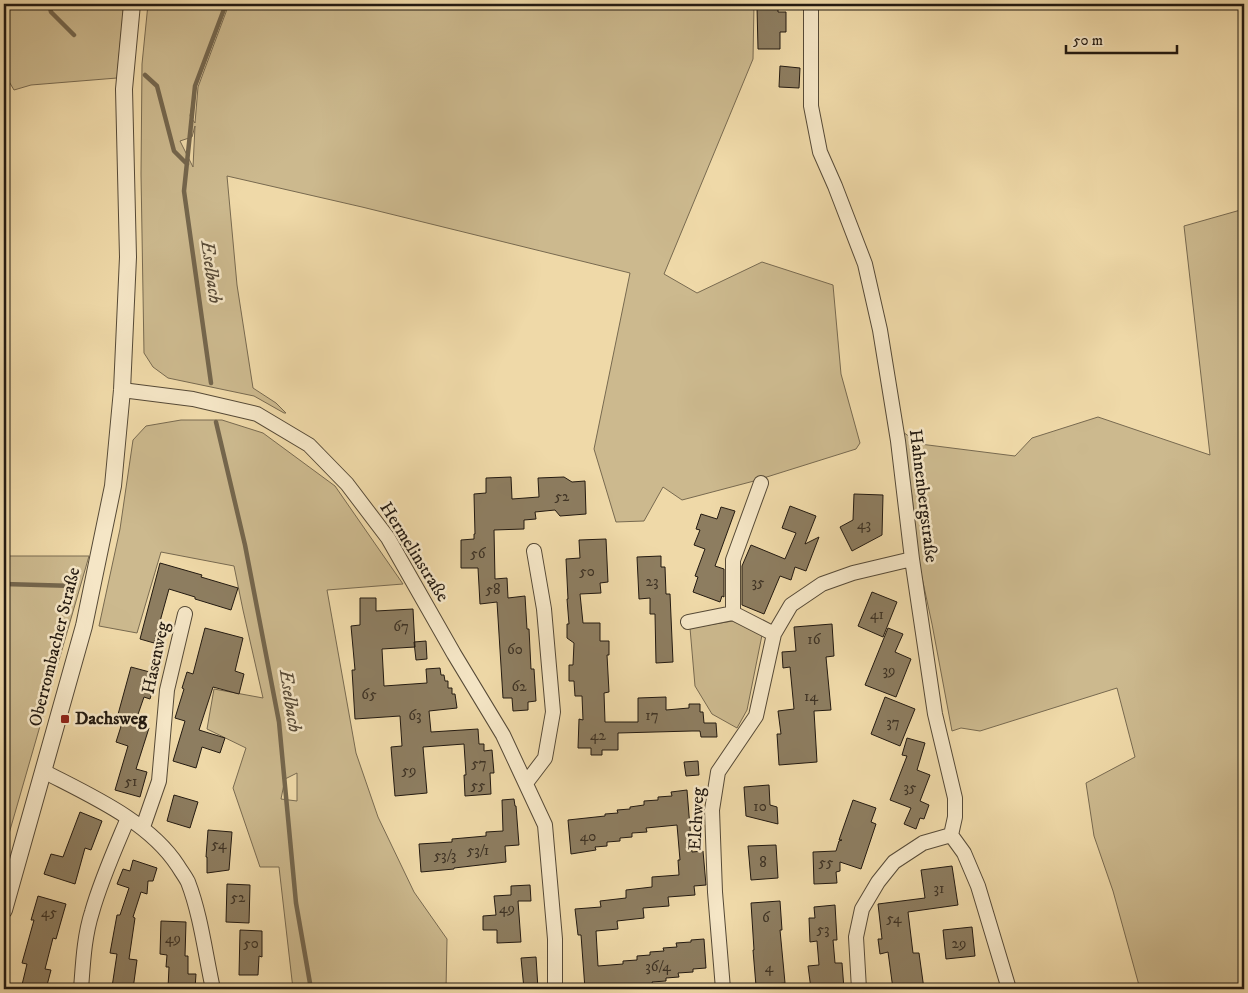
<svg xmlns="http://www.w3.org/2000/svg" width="1248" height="993" font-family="'IM FELL DW Pica',serif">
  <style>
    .green { fill: #ccb98e; stroke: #786a50; fill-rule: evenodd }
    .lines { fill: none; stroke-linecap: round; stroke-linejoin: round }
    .stream { stroke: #74664d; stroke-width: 4.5 }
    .building { fill: #8d7d60; stroke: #231a11 }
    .minor-casing { stroke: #564a37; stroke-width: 16 }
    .tertiary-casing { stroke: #564a37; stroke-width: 18 }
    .minor { stroke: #f5e6c6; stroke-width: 14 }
    .tertiary { stroke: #f5e6c6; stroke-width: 16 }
    .poi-dot { fill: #8f2418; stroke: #f5e6c6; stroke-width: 2 }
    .labels { text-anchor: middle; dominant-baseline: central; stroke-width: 5; stroke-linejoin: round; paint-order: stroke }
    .number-label { font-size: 15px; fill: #3e3325 }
    .street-label { font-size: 18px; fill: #231a11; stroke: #f5e6c6 }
    .poi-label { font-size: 18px; font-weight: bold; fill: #231a11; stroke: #f5e6c6; text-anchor: start }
    .water-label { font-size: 19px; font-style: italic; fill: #594c39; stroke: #f5e6c6 }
  </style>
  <rect width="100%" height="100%" fill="#efd9a8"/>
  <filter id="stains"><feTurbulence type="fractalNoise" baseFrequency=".004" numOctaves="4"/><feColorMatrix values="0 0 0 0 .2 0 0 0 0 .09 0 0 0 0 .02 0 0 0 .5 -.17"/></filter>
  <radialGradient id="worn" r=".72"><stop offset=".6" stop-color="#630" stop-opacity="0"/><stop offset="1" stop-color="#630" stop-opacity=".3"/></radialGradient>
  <path class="green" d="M4,4H124L117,78L31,85L14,90L4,73Z
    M148,4H226L195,86L190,116L195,123L198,87L229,4H754L753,59L664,274L697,293L762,262L833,285L841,374L860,443L856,449L754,481L682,500L663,487L644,521L616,522L594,449L630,273L362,207L227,176L237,285L253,388L276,403L286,413H284L254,396L168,378L153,367L144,353L141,174L142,64ZM195,126L193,167L180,141L192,137Z
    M1244,209V989H1140L1113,891L1094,836L1086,783L1135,757L1117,688L980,731L961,728L952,731L932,624L918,559L912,496L900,430L920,444L1015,456L1032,438L1098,417L1210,455L1184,226Z
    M181,420H222L263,433L335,486L403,584L327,590L356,753L378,817L414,892L447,939L446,989H293L279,867H260L233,788L246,748L207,729L214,689L263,698L243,610L234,566L161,552L137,633L99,626L120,529L133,440L146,426ZM297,773V801L281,799L285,779Z
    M4,556H89L4,851Z
    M733,621L762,635L747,710L737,728L712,714L695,686L690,628Z"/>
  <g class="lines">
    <path class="stream" d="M49,4L51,12L74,35
      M145,75L157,86L174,151L187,164
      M211,383L184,191L195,86L226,4
      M216,422L245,545L279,722L296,903L311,989
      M4,584L75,586"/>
  </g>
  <path class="building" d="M778,6V12H786V32H780V49H758L757,7Z
    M780,66L800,68L799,88L779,87Z
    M511,477L512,499L539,497L538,478L564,477L572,482L585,481L586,514L560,516L555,510L535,512L536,519L524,520V529L494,530L495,579L507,578L508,598L525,596L527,629H529L531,669H534L536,701L528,702V710L513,711L512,698H503L497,602L480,604L478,568H461V540L474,539V534H475L474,494L486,493V478Z
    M854,494L883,495L882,535L852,551L840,527L853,520Z
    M790,506L816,516L805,544L819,537L806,571L795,567L791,580L780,576L764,614L742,605V566L751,545L785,559L796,533L782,528Z
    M721,507L735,511L715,566L724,569V597L722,596L720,602L693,592L698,577L695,576L705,549L694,545L700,530L696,529L701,514L717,519Z
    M606,539L608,582L600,583L601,593L580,594L583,623H600V641H609V655H607L609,692L604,693L605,722H638V698L666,697V710L689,708V704H700V712H703L704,723H716L717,737H701L700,731H692L618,733V750H602V755H591V748H578L579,719L583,720L582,696H575L574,681H569V665H573L574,643L567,638V624H569L567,599H568L566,559L580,558L579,540Z
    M661,556V567H665L666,594H670L673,662L656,663L655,614H650V598L639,599L637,557Z
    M160,563L202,575L201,577L238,588L231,610L195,599V597L169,589L154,643L140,639Z
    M872,592L897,602L883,637L858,626Z
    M360,598H376V611L413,609L415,647L382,649L384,686L427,683L426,669L440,668L441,675H444L445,681H448V688H452V694H455L457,708L429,711L431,732L478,729L479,744H484V751L492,750L494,773H490L491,794L465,796L464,775H466L464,744L423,747L427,793L395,796L391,747L402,746L400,716L355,719L352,670H355L351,626L360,625Z
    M832,624L834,656L826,657L831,710L814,711L817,762L779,765L777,734H781L778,711L794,709L790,667L783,668L782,652L796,651L794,627Z
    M205,628L243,638L235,671L244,674L239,694L213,687L199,730L225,738L220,753L202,747L196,768L173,761L185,721L175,718L184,689L182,688L187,672L193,674Z
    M888,628L903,634L895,652L911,659L896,697L865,685Z
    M426,641L427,659L416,660L414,642Z
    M131,667L157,674L150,699L144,697L135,723L149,728L136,769L147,772L140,797L115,790L128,746L116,742L123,720L117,718Z
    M885,697L915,709L900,746L871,734Z
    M907,738L925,743L917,770L930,775L920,801L929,805L924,819L920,818L916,829L904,824L911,808L890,800L907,756L902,755Z
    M698,761L699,775L686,776L684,762Z
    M769,785L770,805L777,807L778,824L746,816L744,787Z
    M687,790L692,852L703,851L706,885L694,886L695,895L668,897L669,906L643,908L644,918L617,921L618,929L596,931L598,966L623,964V961L637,960V956L650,955V952L664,951L663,948L677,947L676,943L691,942V940L704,939L706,968L693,969V972L678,973L679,977L666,978V981L652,982L653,985L640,986V989H585L581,935H578L575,909L601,907L600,901L626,898V890L652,887V877L679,875L678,860H680L677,825L646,828L647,832L632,833V837L620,838V841L607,842V846L595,847L596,850L571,854L568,820L605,816V814L618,813L617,810L630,809V807L644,805V801L658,800V797L672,796L671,792Z
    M174,795L198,802L190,828L167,821Z
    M514,799L515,806H516L519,845L505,846L506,862L454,868V869L421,872L419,844L452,842V839L486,836V832L503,831L502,800Z
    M853,800L876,808L871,822L876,824L861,869L840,862V871L836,872L837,883L814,884L813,852L836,851L839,841L842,840H839Z
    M80,812L102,821L91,850L85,848L75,884L44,874L51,854L63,857Z
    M208,830L232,832L229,870L207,873V857H206Z
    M776,845L778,878L751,880L748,846Z
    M133,860L157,868L153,881H148L147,894L141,892L133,917L135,918L129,959L137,960L133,989H130L112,987L117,954L110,953L117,915H120L129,888L117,884L123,869L130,871Z
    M952,866L958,905L908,912L913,953H919L924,989H893L888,952L880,954L878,939H882L878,904L925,898L921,870Z
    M227,884L250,885L249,923L226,922Z
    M530,885L531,901H518L521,942L497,943V930H483V916L496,915L494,896L511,895V886Z
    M38,896L66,904L56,939L53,938L45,969L51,970L46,989H21L27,964L22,963L34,920H31Z
    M780,901L782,930H780L785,983L756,986L753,950H754L751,903Z
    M835,905L837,940H833L835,963H842L844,989H811L808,966L819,965L817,941L810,942L809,918H815L814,907Z
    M161,921L186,922L185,956H188V974H196L195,989L168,988L169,967H166L167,955L160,954Z
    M972,927L975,956L946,959L943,930Z
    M240,930L262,931V957L259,956L258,975H239Z
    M536,957L538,989H524L521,958Z"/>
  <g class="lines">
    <defs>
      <path id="minor" d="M811,4V106L820,152L835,186L865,264L880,330L898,441L912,559L935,714L955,798V817L951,835L964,853L978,886L1009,989
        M122,390L193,399L257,414L309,445L347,484L388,538L454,654L503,735L545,825L555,939V989
        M733,613V560L761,483
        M688,622L733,613L774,634
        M43,771C89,795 149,821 178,866C181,871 185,876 188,882C201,916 205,953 213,989
        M526,783L545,758L553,712L544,609L534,551
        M143,827L159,781L167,690L185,614
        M81,989C83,964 84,937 92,912C101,880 115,849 128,818
        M723,989L715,892L712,810L718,772L756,716L774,634L791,605L822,584L853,573L912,559
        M859,989L856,937L862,909L878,882L894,862L923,843L951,835"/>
      <path id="tertiary" d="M4,910L84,626L113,486L122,390L128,257L124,89L132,4"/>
    </defs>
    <use href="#minor" class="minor-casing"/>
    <use href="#tertiary" class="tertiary-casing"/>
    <use href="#minor" class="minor"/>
    <use href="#tertiary" class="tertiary"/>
  </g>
  <rect class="poi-dot" x="60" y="714" width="10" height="10" rx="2.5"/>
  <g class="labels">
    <g class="number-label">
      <text x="562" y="496">52</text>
      <text x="864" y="524">43</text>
      <text x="478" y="553">56</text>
      <text x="587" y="571">50</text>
      <text x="652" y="581">23</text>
      <text x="758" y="582">35</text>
      <text x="493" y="589">58</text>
      <text x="877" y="614">41</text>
      <text x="401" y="626">67</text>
      <text x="814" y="639">16</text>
      <text x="515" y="649">60</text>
      <text x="889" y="670">39</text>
      <text x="519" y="686">62</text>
      <text x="369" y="694">65</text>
      <text x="811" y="696">14</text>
      <text x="415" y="715">63</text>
      <text x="652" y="715">17</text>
      <text x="893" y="722">37</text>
      <text x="598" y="735">42</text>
      <text x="479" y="763">57</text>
      <text x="409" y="770">59</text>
      <text x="131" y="781">51</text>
      <text x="478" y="785">55</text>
      <text x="910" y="787">35</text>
      <text x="760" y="806">10</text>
      <text x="588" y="836">40</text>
      <text x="219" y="844">54</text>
      <text x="478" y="850">53/1</text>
      <text x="445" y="855">53/3</text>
      <text x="763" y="862">8</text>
      <text x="826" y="862">55</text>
      <text x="939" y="888">31</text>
      <text x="238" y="897">52</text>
      <text x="507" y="908">49</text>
      <text x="49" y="912">45</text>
      <text x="766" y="917">6</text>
      <text x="894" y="918">54</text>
      <text x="823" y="929">53</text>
      <text x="173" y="938">49</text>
      <text x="251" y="943">50</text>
      <text x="959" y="943">29</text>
      <text x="658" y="966">36/4</text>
      <text x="769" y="967">4</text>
    </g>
    <g class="street-label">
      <text transform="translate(923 496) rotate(83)">Hahnenbergstraße</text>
      <text transform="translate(414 552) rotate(58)">Hermelinstraße</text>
      <text transform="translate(55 647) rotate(-76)">Oberrombacher Straße</text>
      <text transform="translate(156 658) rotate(-78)">Hasenweg</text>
      <text transform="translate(697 819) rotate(-87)">Elchweg</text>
    </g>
    <g class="poi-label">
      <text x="75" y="719">Dachsweg</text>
    </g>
    <g class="water-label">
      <text transform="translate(211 272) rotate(82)">Eselbach</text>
      <text transform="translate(290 701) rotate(81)">Eselbach</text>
    </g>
  </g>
  <rect width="1248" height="993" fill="none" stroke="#efd9a8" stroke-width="20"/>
  <rect x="5" y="5" width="1238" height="983" fill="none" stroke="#231a11" stroke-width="2.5"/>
  <rect x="10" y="10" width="1228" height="973" fill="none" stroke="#231a11"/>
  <path d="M1066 45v8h111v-8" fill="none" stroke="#231a11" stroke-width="2.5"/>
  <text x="1073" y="45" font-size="15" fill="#231a11" stroke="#f5e6c6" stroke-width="4" paint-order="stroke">50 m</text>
  <rect width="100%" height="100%" filter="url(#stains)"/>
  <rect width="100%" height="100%" fill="url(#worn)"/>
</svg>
